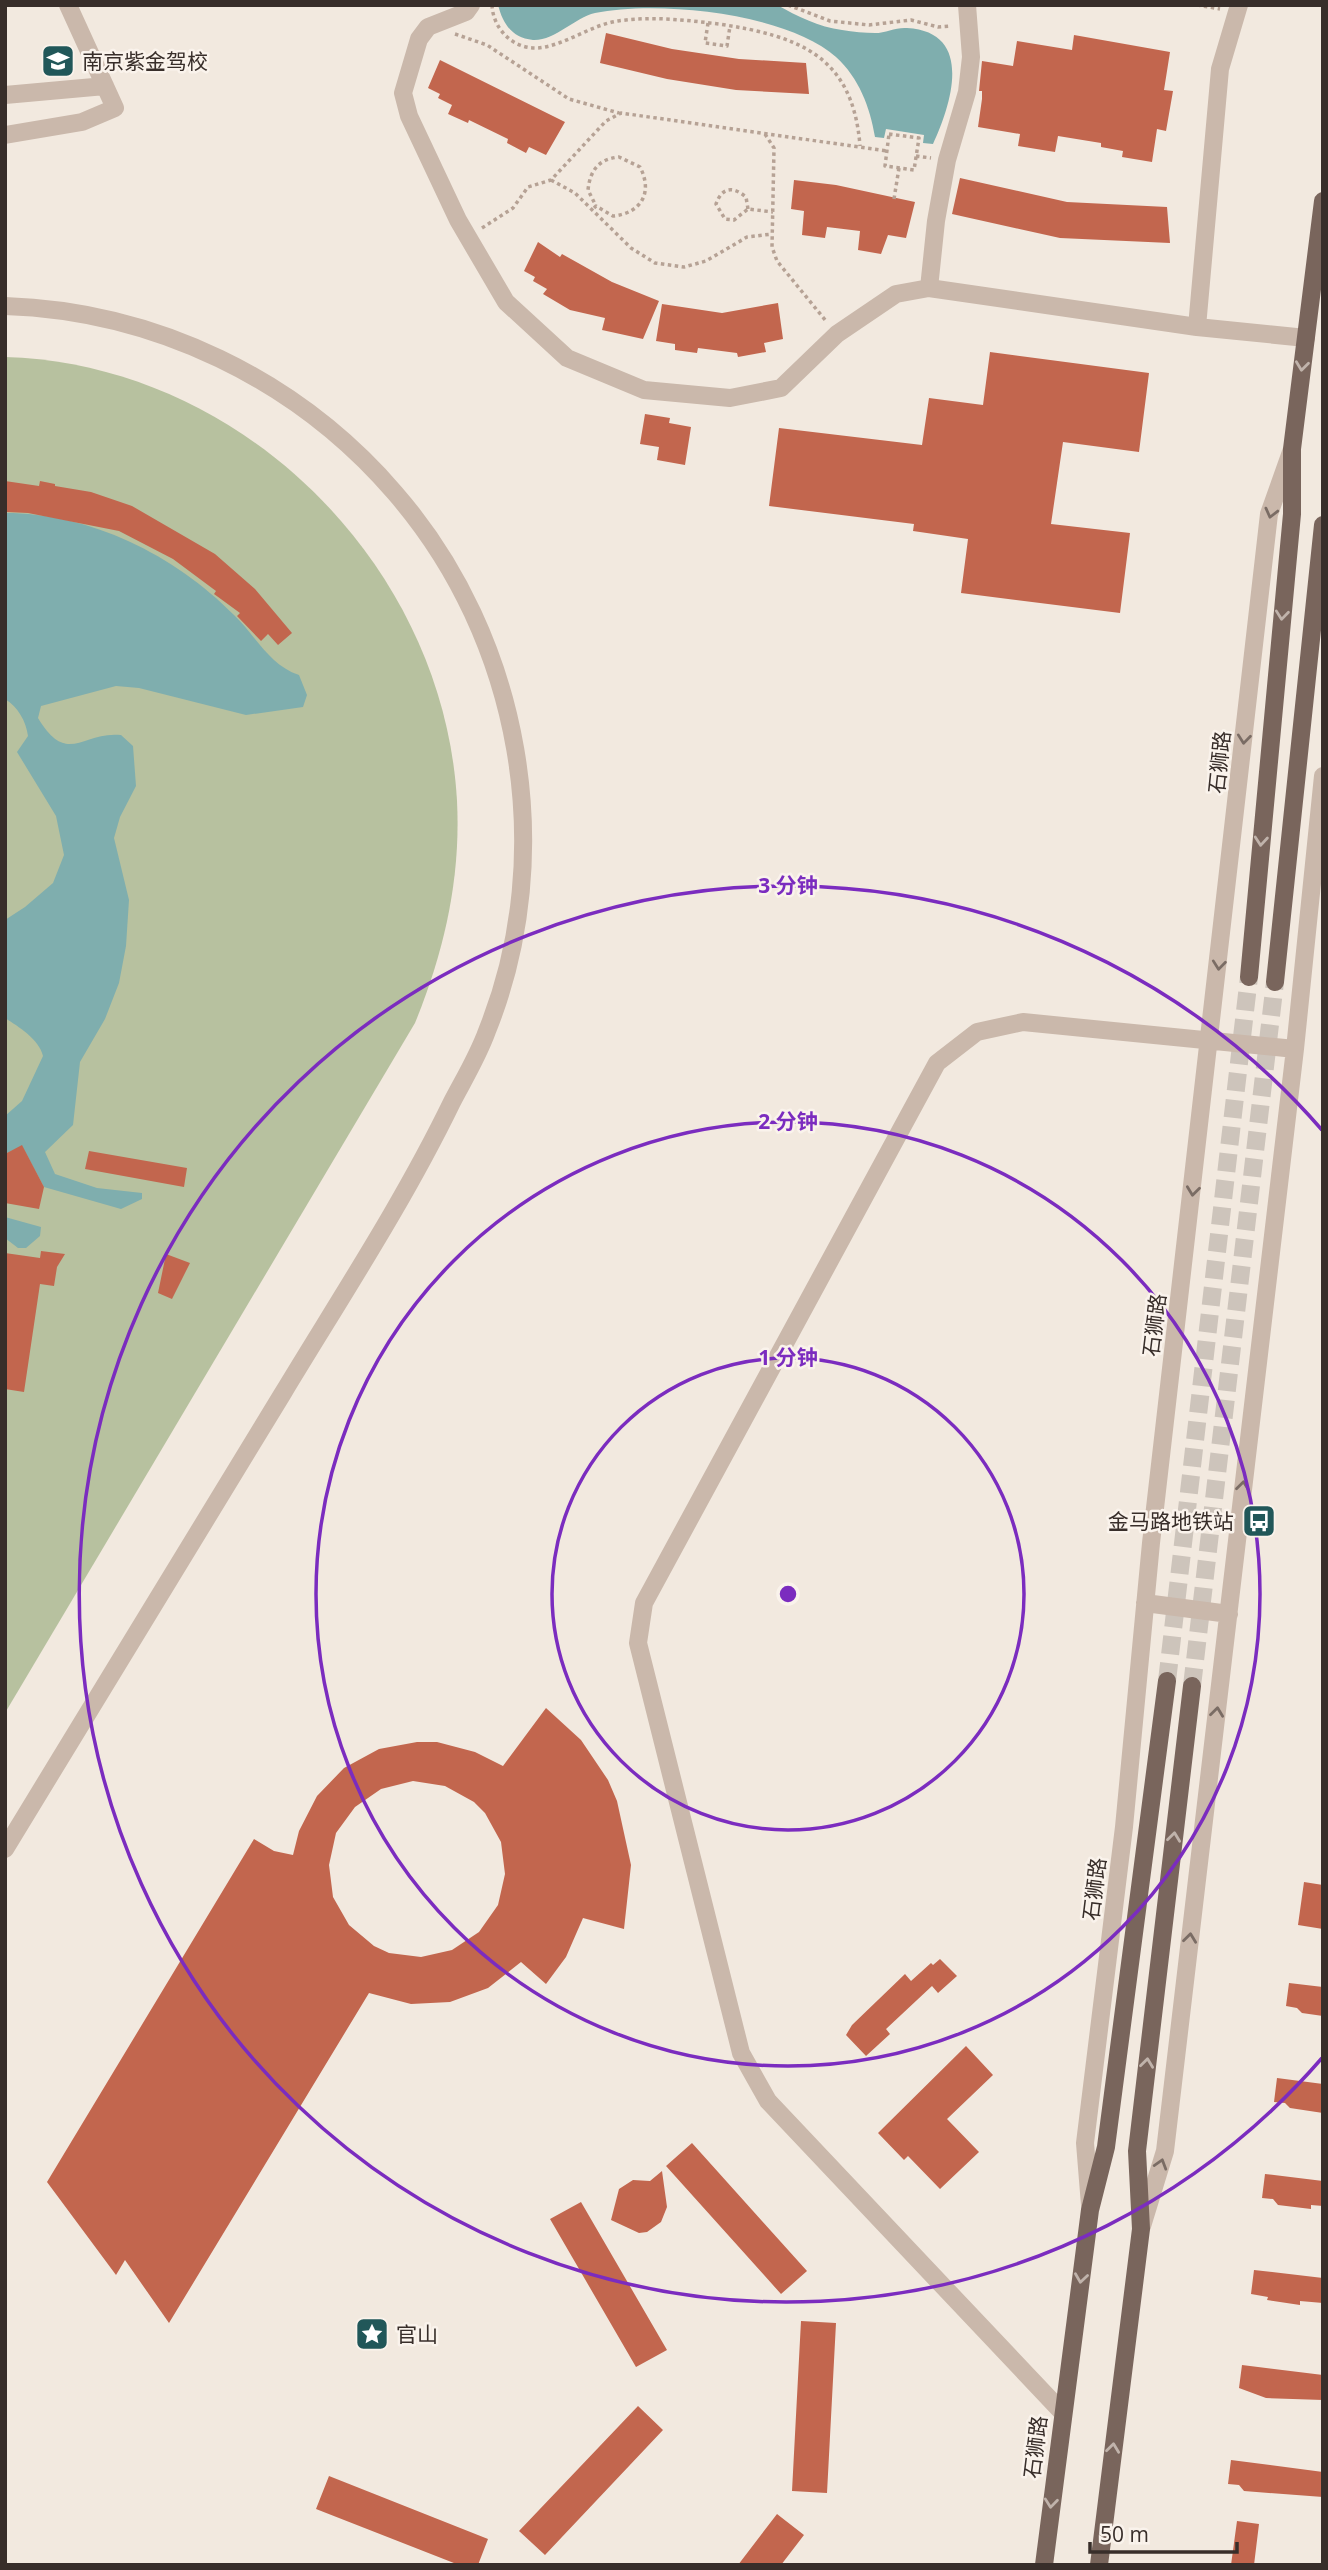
<svg xmlns="http://www.w3.org/2000/svg" width="1328" height="2570" font-family="'Open Sans','Noto Sans SC',sans-serif">
  <style>
    .green { fill: #b7c19f }
    .water { fill: #7faeae }
    .building { fill: #c2664e; fill-rule: evenodd }
    .lines { fill: none; stroke-linecap: round; stroke-linejoin: round }
    .major-tunnel { stroke: #cdc4bb; stroke-width: 18; stroke-dasharray: 18 9; stroke-linecap: butt }
    .path { stroke: #b6a295; stroke-width: 3.5; stroke-dasharray: 3.5 3.5; stroke-linecap: butt }
    .minor { stroke: #cab8ab; stroke-width: 18 }
    .major { stroke: #79655c; stroke-width: 18 }
    .oneway { stroke: #c0b3ab }
    .oneway2 { stroke: #7a6c64 }
    .ring { fill: none; stroke: #7b2cbf; stroke-width: 3.5 }
    .labels { text-anchor: middle; dominant-baseline: central; stroke-width: 5; stroke-linejoin: round; paint-order: stroke }
    .poi-label { font-size: 21px; fill: #382e2a; stroke: #faf3ec; text-anchor: start }
    .street-label { font-size: 21px; fill: #382e2a; stroke: #faf3ec }
    .centre { fill: #7b2cbf; stroke: #faf3ec; stroke-width: 3.5 }
    .ring-label { font-size: 21px; text-anchor: middle; font-weight: bold; fill: #7b2cbf; stroke: #faf3ec; stroke-width: 5; stroke-linejoin: round; paint-order: stroke }
  </style>
  <rect width="100%" height="100%" fill="#f2e9df"/>
  <path class="green" d="M5,357C243,364 444,566 457,801C461,879 444,952 415,1023L5,1713Z"/>
  <path class="water" d="M498,5H777C797,16 819,27 842,30C853,32 865,33 875,33C886,33 896,27 907,28C975,32 951,105 933,144L923,143L924,135L886,129L884,138L875,137C870,107 859,78 836,57C787,13 658,0 595,13C574,18 555,41 533,40C512,38 503,24 498,5Z
    M5,513C90,513 175,555 234,615C256,636 269,665 299,675L307,695L303,707L246,715L139,688L116,686L41,706L38,718C68,767 81,731 121,735L133,746L136,786L120,817L114,838L129,900L126,946L119,983L105,1019L80,1062L73,1125L45,1152L55,1174L97,1188L142,1193V1199L121,1209L44,1187L22,1146L5,1154V1116L22,1101L43,1056C39,1039 19,1027 5,1018V920L25,907L53,883L64,855L56,816L17,752L28,736C26,721 18,707 5,699Z
    M5,1217L41,1227L40,1236L26,1248H18L5,1238Z"/>
  <path class="building" d="M606,33L672,49L739,59L806,63L809,94L736,90L667,79L600,63Z
    M1074,35L1170,52L1164,90L1173,91L1166,131L1157,129L1152,162L1122,157L1123,151L1101,147V143L1058,136L1055,152L1018,146L1020,134L978,127L982,99V91H979L982,61L1013,66L1017,41L1072,50Z
    M440,60L565,122L546,155L529,147L526,153L507,143L508,139L469,120L468,123L448,114L452,105L438,98L440,94L428,88Z
    M960,178L1067,202L1167,207L1170,243L1060,238L952,214Z
    M794,180L836,185L915,202L906,238L888,235L881,254L858,250L860,231L827,227L825,238L802,235L804,211L791,209Z
    M538,242L560,257L562,254L612,282L659,301L643,339L602,330L605,318L570,310L543,294L547,289L533,281L535,277L524,271Z
    M778,303L783,339L764,343L766,352L738,357L737,353L698,348L697,353L675,350V344L656,341L662,304L722,313Z
    M990,352L1149,373L1139,452L1063,442L1051,524L1130,533L1120,613L961,593L968,539L913,531L914,524L769,506L779,428L922,445L929,398L983,405Z
    M645,414L670,418L669,423L691,427L685,465L657,460L659,447L640,444Z
    M5,481L39,486L40,481L55,484V486L91,492L132,506L215,554L255,589L292,633L278,645L268,634L261,641L237,616L240,613L214,594L216,591L173,559L119,531L28,513L7,512Z
    M22,1145L44,1187L39,1209L5,1203V1154Z
    M89,1151L187,1168L184,1187L85,1169Z
    M41,1251L65,1254L57,1267L54,1286L40,1284L24,1392L5,1389V1253L40,1258Z
    M166,1254L190,1263L172,1299L158,1293Z
    M546,1708L581,1740L608,1780L617,1801L631,1865L624,1929L583,1918L566,1957L546,1984L521,1962L488,1988L450,2002L411,2004L369,1993L169,2323L125,2260L116,2275L47,2182L254,1839L274,1851L293,1855L299,1831L317,1796L344,1768L379,1749L417,1742H437L475,1752L503,1766ZM413,1781L445,1786L474,1802L485,1813L501,1842L505,1874L498,1905L479,1932L452,1950L421,1957L389,1953L374,1946L349,1925L333,1897L329,1865L336,1833L355,1807L381,1789Z
    M1304,1882L1323,1885V1929L1298,1925Z
    M940,1959L957,1976L938,1993L932,1986L886,2029L890,2034L866,2056L846,2035L852,2025L905,1974L911,1981L931,1963L933,1965Z
    M1289,1983L1323,1987V2016L1302,2013L1297,2008L1286,2006Z
    M966,2046L993,2075L947,2119L979,2152L940,2189L908,2156L904,2160L878,2133Z
    M1277,2078L1323,2084V2113L1290,2108L1285,2103L1274,2102Z
    M692,2143L807,2271L781,2294L666,2166Z
    M662,2171L667,2207L661,2222L647,2232L639,2233L611,2220L619,2189L633,2180L650,2181Z
    M1265,2174L1323,2181V2206L1311,2205V2209L1278,2205L1273,2199L1262,2198Z
    M581,2202L667,2350L636,2367L550,2219Z
    M1254,2270L1323,2278V2303L1300,2301V2305L1267,2300L1268,2297L1251,2294Z
    M801,2321L836,2323L827,2493L792,2491Z
    M1242,2365L1323,2375V2400L1266,2398L1239,2388Z
    M638,2406L663,2430L545,2555L519,2531Z
    M1231,2460L1323,2472V2497L1244,2491L1239,2485L1228,2484Z
    M329,2476L488,2539L478,2565H459L316,2509Z
    M777,2514L804,2535L781,2565H738Z
    M1237,2521L1259,2524L1254,2565H1231Z"/>
  <g class="lines">
    <path class="major-tunnel" d="M1167,1681L1249,977
      M1192,1686L1275,982"/>
    <path class="path" d="M492,5C493,29 513,49 537,48C565,46 590,25 618,21C652,16 685,20 719,24C798,36 853,55 860,146
      M788,5L830,21L869,25L911,20L938,27L950,26
      M1197,5L1220,9
      M708,23L705,43L727,46L730,26
      M455,34L487,45L569,99L619,113
      M765,134L774,148L772,247L777,261L826,321
      M889,134L919,138L914,170L885,166Z
      M916,156L931,158
      M551,180L575,193L631,248L655,263L684,267L706,261L747,237L772,234
      M894,199L899,168
      M594,208L596,206L613,216C642,213 653,192 640,167L619,157C599,159 590,170 588,190L596,206
      M748,209L746,197C733,186 722,187 716,204L725,219L734,220L748,209L773,212
      M482,228L513,208L528,187L551,180L606,121L621,113L887,151"/>
    <path class="minor" d="M471,5L466,12L428,27L419,39L403,93L409,116L458,220L506,302L567,358L644,390L730,398L781,388L837,334L896,294L929,288L1197,327L1306,338
      M5,95L105,86
      M5,135L82,122L115,108L68,5
      M929,288L936,221L947,160L967,92L971,57L967,5
      M5,306C155,311 297,379 395,493C521,638 559,852 487,1031C478,1056 464,1079 452,1102C403,1203 341,1297 283,1393C190,1545 98,1697 5,1849
      M1197,327L1220,69L1239,5
      M1145,1603L1229,1614
      M1090,2205L1085,2143L1124,1827L1151,1543L1269,514L1291,452
      M1142,2226L1165,2151L1295,1049L1323,776
      M1062,2412L768,2101L741,2053L638,1643L644,1603L937,1063L977,1032L1023,1022L1295,1049"/>
    <path class="major" d="M1249,977L1292,514V449L1323,201
      M1275,982L1323,525
      M1044,2565L1090,2210L1106,2147L1167,1681
      M1099,2565L1141,2229L1137,2151L1192,1686"/>
  </g>
  <defs><path id="oneway-chevron" d="M-2-3.5L2.5 0L-2 3.5" fill="none" stroke-width="1.6" stroke-linecap="round" stroke-linejoin="round" transform="scale(1.75)"/></defs>
  <g class="oneway">
    <use href="#oneway-chevron" transform="translate(1302 366) rotate(97)"/>
    <use href="#oneway-chevron" transform="translate(1282 615) rotate(96)"/>
    <use href="#oneway-chevron" transform="translate(1261 841) rotate(95)"/>
    <use href="#oneway-chevron" transform="translate(1174 1837) rotate(-83)"/>
    <use href="#oneway-chevron" transform="translate(1147 2063) rotate(-83)"/>
    <use href="#oneway-chevron" transform="translate(1081 2278) rotate(98)"/>
    <use href="#oneway-chevron" transform="translate(1113 2448) rotate(-83)"/>
    <use href="#oneway-chevron" transform="translate(1051 2503) rotate(96)"/>
  </g>
  <g class="oneway2">
    <use href="#oneway-chevron" transform="translate(1271 513) rotate(104)"/>
    <use href="#oneway-chevron" transform="translate(1244 739) rotate(96)"/>
    <use href="#oneway-chevron" transform="translate(1219 965) rotate(96)"/>
    <use href="#oneway-chevron" transform="translate(1193 1191) rotate(97)"/>
    <use href="#oneway-chevron" transform="translate(1243 1486) rotate(-83)"/>
    <use href="#oneway-chevron" transform="translate(1217 1712) rotate(-83)"/>
    <use href="#oneway-chevron" transform="translate(1190 1938) rotate(-83)"/>
    <use href="#oneway-chevron" transform="translate(1161 2164) rotate(-73)"/>
  </g>
  <g class="ring">
    <circle cx="788" cy="1594" r="236"/>
    <circle cx="788" cy="1594" r="472"/>
    <path d="M1322 2058A708 708 0 1 1 1322 1130"/>
  </g>
  <defs>
    <symbol id="school-square" viewBox="-11 -11 22 22"><rect x="-9" y="-9" width="18" height="18" rx="4" fill="#215759" stroke="#faf3ec"/><path d="M0-5L7-2L0 1L-7-2ZM-4 1L0 2.5L4 1V4Q0 6-4 4Z" fill="#fff"/></symbol>
    <symbol id="bus-square" viewBox="-11 -11 22 22"><rect x="-9" y="-9" width="18" height="18" rx="4" fill="#215759" stroke="#faf3ec"/><path d="M-5-6H5V4H4V6H2V4H-2V6H-4V4H-5ZM-3.5-4V0h7V-4ZM-3.5 1.2v1.5H-2V1.2ZM2 1.2v1.5H3.5V1.2Z" fill="#fff"/></symbol>
    <symbol id="sight-square" viewBox="-11 -11 22 22"><rect x="-9" y="-9" width="18" height="18" rx="4" fill="#215759" stroke="#faf3ec"/><path d="M0-6L1.8-2.2L6-1.7L2.9 1.2L3.7 5.4L0 3.3L-3.7 5.4L-2.9 1.2L-6-1.7L-1.8-2.2Z" fill="#fff"/></symbol>
  </defs>
  <g fill-rule="evenodd">
    <use href="#school-square" x="39" y="42" width="38" height="38"/>
    <use href="#bus-square" x="1240" y="1502" width="38" height="38"/>
    <use href="#sight-square" x="353" y="2315" width="38" height="38"/>
  </g>
  <g class="labels">
    <g class="poi-label">
      <text x="82" y="61">南京紫金驾校</text>
      <text x="1234" y="1521" text-anchor="end">金马路地铁站</text>
      <text x="396" y="2334">官山</text>
    </g>
    <g class="street-label">
      <text transform="translate(1219 762) rotate(-84)">石狮路</text>
      <text transform="translate(1154 1325) rotate(-83)">石狮路</text>
      <text transform="translate(1094 1889) rotate(-83)">石狮路</text>
      <text transform="translate(1035 2447) rotate(-83)">石狮路</text>
    </g>
  </g>
  <circle cx="788" cy="1594" r="10" class="centre"/>
  <g class="ring-label">
    <text x="788" y="893">3 分钟</text>
    <text x="788" y="1129">2 分钟</text>
    <text x="788" y="1365">1 分钟</text>
  </g>
  <rect width="1328" height="2570" fill="none" stroke="#382e2a" stroke-width="14"/>
  <path d="M1090 2542v10h147v-10" fill="none" stroke="#382e2a" stroke-width="3.5"/>
  <text x="1100" y="2542" font-size="21" fill="#382e2a" stroke="#faf3ec" stroke-width="5" paint-order="stroke">50 m</text>
</svg>
